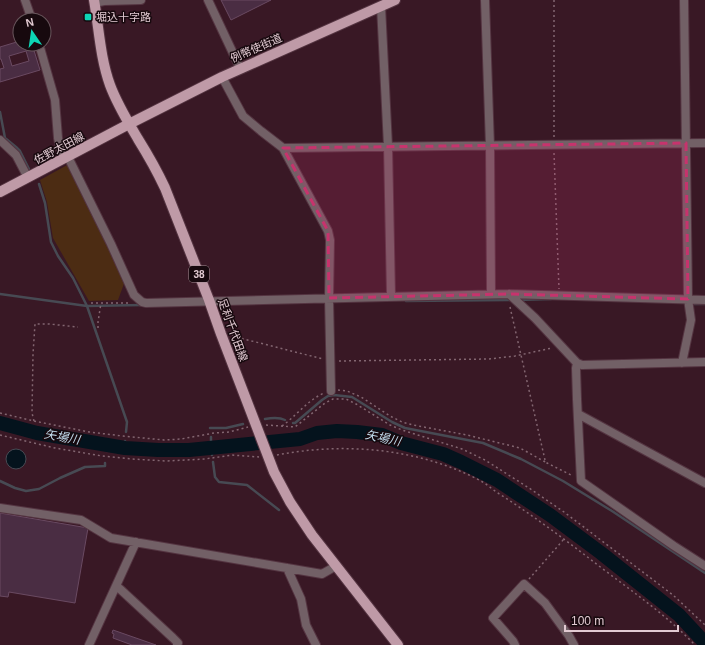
<svg xmlns="http://www.w3.org/2000/svg" width="705" height="645" font-family="Helvetica,'Noto Sans JP',sans-serif">
  <style>
    .green { fill: #4c2c13 }
    .water { fill: #04131d; stroke: #474a53 }
    .lines { fill: none; stroke-linecap: round; stroke-linejoin: round }
    .stream { stroke: #474a53; stroke-width: 2.5 }
    .river { stroke: #04131d; stroke-width: 14 }
    .building { fill: #4a2d43; stroke: #6a4a62; fill-rule: evenodd }
    .minor-casing { stroke: #543441; stroke-width: 10 }
    .major-casing { stroke: #543441; stroke-width: 12 }
    .path { stroke: #836671; stroke-width: 1.5; stroke-dasharray: 2 3; stroke-linecap: butt }
    .minor { stroke: #726066; stroke-width: 8 }
    .major { stroke: #bf9aa7; stroke-width: 10 }
    .marked { fill: #c7336d; fill-opacity: 0.2; stroke: #c7336d; stroke-width: 3; stroke-dasharray: 8 5; stroke-linejoin: round }
    .poi-dot { fill: #0dd5b5; stroke: #17090e; stroke-width: 1.5 }
    .labels { text-anchor: middle; dominant-baseline: central; stroke-width: 3; stroke-linejoin: round; paint-order: stroke }
    .shield { fill: #17090e; stroke: #a59097; stroke-width: 1 }
    .shield-label { font-size: 10px; font-weight: bold; fill: #e2cad2 }
    .poi-label { font-size: 11px; fill: #e2cad2; stroke: #17090e; text-anchor: start }
    .street-label { font-size: 11px; fill: #e2cad2; stroke: #17090e }
    .water-label { font-size: 12px; font-style: italic; fill: #c1dbec; stroke: #17090e }
  </style>
  <rect width="100%" height="100%" fill="#391825"/>
  <path class="green" d="M69,164L125,281L118,300L89,301L53,238L47,202L40,180Z"/>
  <path class="water" d="M6 459a10 10 0 1 1 20 0a10 10 0 1 1-20 0Z"/>
  <g class="lines">
    <path class="stream" d="M0,112L5,138L16,147L20,151L29,169
      M39,184L45,203L51,242L58,256L73,278L87,306L127,422L126,432
      M0,294L87,306L143,305
      M518,300L551,299
      M406,301L511,300
      M690,304H705
      M265,419C271,418 279,417 285,420
      M293,423H295L322,400L328,396L334,395L352,397L392,422L405,428L483,443L521,459L563,481L612,511L705,573
      M210,428H226L243,424
      M211,437V448L212,455
      M125,448V441
      M107,451V445
      M213,462L215,477L219,482L247,485L279,510
      M0,481L15,488L26,491L39,489L60,478L85,467L105,466V463"/>
    <path class="river" d="M0,423L37,433L125,448L158,450H189L300,439L317,433L337,431L357,432L382,435L401,443L443,454L461,462L497,480L550,515L601,553L679,615L705,643"/>
  </g>
  <path class="building" d="M221,0H271L231,20Z
    M20,41V44H32L40,70L0,82V69L4,68L1,59H0V47ZM26,51L29,61L12,66L9,56Z
    M0,513L88,528L75,603L9,592L8,597L0,596Z
    M113,630L156,645H132L113,638L114,634L112,633Z"/>
  <g class="lines">
    <defs>
      <path id="minor" d="M25,0L32,20
        M208,0L240,68
        M485,0L490,146L491,294
        M94,3L104,1L141,0
        M381,6L388,146L391,296
        M39,44L55,100L58,138L60,148L64,159
        M222,77L243,116L261,131L283,148L328,231L330,240L329,298L331,391
        M0,140L16,155L28,178
        M283,148L705,143
        M68,157L111,244L134,295L142,302L146,303L509,294L705,300
        M509,294L535,318L577,363L582,365L705,362
        M577,363L576,368L577,399L581,481L674,546L705,566
        M682,363L691,320L688,299L684,0
        M578,414L705,483
        M0,508L81,520L111,538L322,574L336,566
        M287,568L301,599L306,625L316,645
        M116,586L120,589L173,638L178,643L177,645
        M89,645L136,542
        M515,645L513,641L493,618L524,584L545,603L569,636L574,645"/>
      <path id="major" d="M94,0C99,28 100,57 110,85C117,104 128,122 138,139C148,155 157,171 165,188L209,300L221,334L274,472L290,502L312,535L398,645
        M0,192L129,124L222,77L395,0"/>
    </defs>
    <use href="#minor" class="minor-casing"/>
    <use href="#major" class="major-casing"/>
    <path class="path" d="M554,137V0
      M554,153L559,289
      M91,303H130
      M510,307L545,460L547,463L573,476
      M98,328V322L101,303
      M232,336L323,359
      M339,361L489,359L515,356L552,348
      M338,390L347,391L361,397L390,416L402,422L413,425L467,435L520,448L547,463
      M0,413L34,421L89,432L123,436L164,440L181,439L214,433L229,432L248,427
      M34,421L32,413L33,354L35,324H49L78,327
      M266,425L295,427L325,403L333,399H346L356,404L390,425L402,430L462,449L485,460L529,488L564,512L673,595L705,625
      M282,426C296,416 308,400 324,393
      M0,435L55,448L102,456L132,459L166,461L205,459L232,455L259,457
      M277,455C344,442 419,448 481,481C488,485 494,491 501,495C535,517 567,541 599,566C633,592 665,614 695,645
      M529,579L564,539"/>
    <use href="#minor" class="minor"/>
    <use href="#major" class="major"/>
  </g>
  <path class="marked" d="M686,143L688,299L509,294L329,298L328,231L283,148Z"/>
  <rect class="poi-dot" x="84" y="13" width="8" height="8" rx="2"/>
  <g class="labels">
    <rect class="shield" x="189" y="266" width="20" height="16" rx="3"/>
    <g class="shield-label">
      <text x="199" y="274">38</text>
    </g>
    <g class="poi-label">
      <text x="96" y="17">堀込十字路</text>
    </g>
    <g class="street-label">
      <text transform="translate(256 48) rotate(-24)">例幣使街道</text>
      <text transform="translate(59 148) rotate(-28)">佐野太田線</text>
      <text transform="translate(233 330) rotate(70)">足利千代田線</text>
    </g>
    <g class="water-label">
      <text transform="translate(62 437) rotate(10)">矢場川</text>
      <text transform="translate(383 438) rotate(12)">矢場川</text>
    </g>
  </g>
  <g transform="translate(32 32) rotate(347)"><circle r="19" fill="#17090e" stroke="#68565c"/>
  <path d="M0-3L7 15L0 10L-7 15Z" fill="#0dd5b5"/>
  <text y="-6" font-size="11" font-weight="bold" text-anchor="middle" fill="#e2cad2">N</text>
  </g>
  <path d="M565 625v6h113v-6" fill="none" stroke="#e2cad2" stroke-width="2"/>
  <text x="571" y="625" font-size="12" fill="#e2cad2" stroke="#17090e" stroke-width="3" paint-order="stroke">100 m</text>
</svg>
